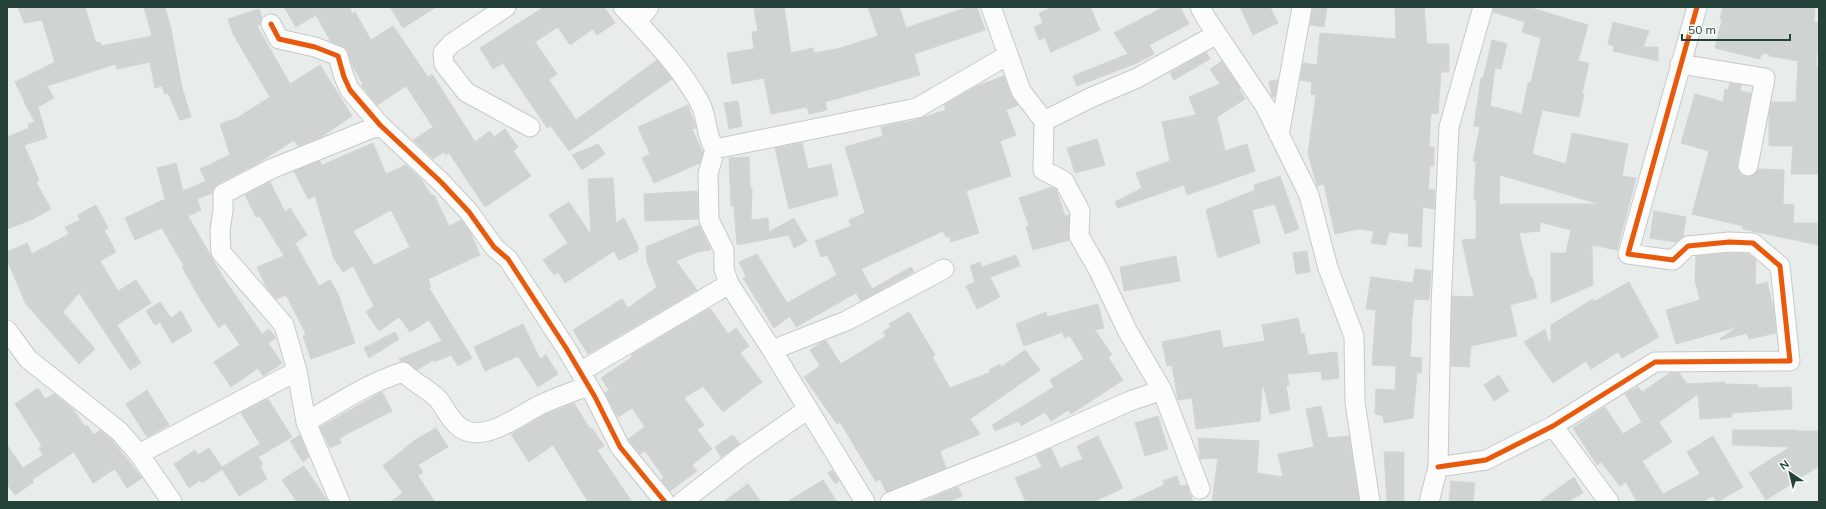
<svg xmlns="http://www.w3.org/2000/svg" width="1826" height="509" font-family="Mulish,sans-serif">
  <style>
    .building { fill: #cfd4d2; stroke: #d1d6d4; fill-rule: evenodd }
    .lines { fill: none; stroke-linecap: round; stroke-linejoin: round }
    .minor-casing { stroke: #c5cac8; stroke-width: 21 }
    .minor { stroke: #fcfcfc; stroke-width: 19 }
    .cycleway-casing { stroke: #f7fbf9; stroke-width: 8 }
    .cycleway { stroke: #e8590c; stroke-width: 5 }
  </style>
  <rect width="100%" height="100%" fill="#e8edeb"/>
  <path class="building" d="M18,7H85L96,43L100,42L101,46L152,36L144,7H165L171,29L182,88L191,117L180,120L168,93L165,94L162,86L155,88L150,62L117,69L116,64L47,86L54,98L38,107L47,138L24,145L39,180L36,182L51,209L31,220L7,229V137L29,128L28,124L35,122L24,102H25L15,82L55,62L42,20L24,23Z
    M284,7H350L352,14L355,12L371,40L393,26L428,77L432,74L475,142L490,131L494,137L505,129L518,147L513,151L531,176L485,207L449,153L446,155L444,152L433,159L413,140L433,127L406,86L377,105L361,85L363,84L353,67L346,49L331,42L316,15L296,27Z
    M390,7H436L403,28Z
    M544,7H604L615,23L597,35L593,29L570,45L558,27L535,42L557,74L549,80L576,120L657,60L672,79L569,151L551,126L547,128L503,63L493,69L480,48Z
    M765,7H784L791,53L813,48L814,53L837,49L878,36L868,7H899L906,28L968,7H977L985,30L914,54L920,75L825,102L827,110L809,114L807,107L771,114L764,78L732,84L727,53L754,49L752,32L758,31L754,9Z
    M1053,7H1090L1100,30L1051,52L1045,37L1039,40L1034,27L1043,23L1039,13Z
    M1164,7H1180L1189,24L1149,45L1154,54L1137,63L1077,86L1073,76L1128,54L1114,33Z
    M1240,7H1270L1278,23L1253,35Z
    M1313,7H1327L1324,27L1310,25Z
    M1395,7H1424L1427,44H1449V72H1441L1438,114L1431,113L1429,147H1434V166H1430L1428,189L1435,190L1434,209L1423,207L1421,247H1419L1408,246L1409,234L1389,232L1386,245L1371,243L1374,231L1358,229L1335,234L1324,184L1317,186L1308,153L1316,95L1311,94L1312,82L1300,80L1303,63L1317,65L1320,33L1396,39Z
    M1494,7H1528L1588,25L1578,61L1589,63L1582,93L1584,94L1579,117L1542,110L1532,154L1566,164L1572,133L1628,144L1622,176L1636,178L1617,250L1592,245L1593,285L1551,303V253H1566L1571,230L1540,222V231L1519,233L1530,277H1532L1537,298L1510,305L1517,336L1471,346L1469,367L1451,366L1452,296L1474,297L1462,240L1476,239V200L1474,199L1476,162L1473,161L1480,127L1474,126L1481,78L1483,79L1492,40L1507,44L1501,69L1495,68L1490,106L1522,114L1528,82L1531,83L1541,38L1522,32L1525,22L1493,12ZM1500,175L1599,204H1499Z
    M1723,7H1815L1814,22L1819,23L1816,66H1819V174H1791L1793,146H1769V115L1771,102H1796L1798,61L1769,56V54L1764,53L1763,55L1761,54L1760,59L1715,48L1722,19H1720Z
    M259,9L262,18L260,25L257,26L290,84L320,65L352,116L321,137L298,146L294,140L260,162L218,184L214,188L212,193L197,199L201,210L188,216L223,277L262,334L269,329L276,338L268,343L282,363L263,376L258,368L231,387L214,362L240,345L225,323L219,328L200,299L182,267L184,266L162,228L135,240L125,218L165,199L157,168L176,163L183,191L206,181L200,169L230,155L220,124L237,118L270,97L233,34L228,19Z
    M1613,22L1649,31L1643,47H1658V61L1613,51L1614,46L1608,44Z
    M1206,52L1210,59L1174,80L1170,73Z
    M1222,61L1240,88L1239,89L1245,99L1217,117L1225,151L1247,144L1255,171L1187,195L1184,185L1118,208L1115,202L1142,188L1136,173L1170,161L1162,122L1196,115L1189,97L1220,84L1210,69Z
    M1004,76L1011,95L1018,105L1006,110L1016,135L1000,141L1011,176L966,191L979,233L951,242L949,236L946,237L943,231L861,269L872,289L911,267L914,272L861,301L856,293L796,327L790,316L774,328L743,278L746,276L739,262L757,254L787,303L837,275L827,255L821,257L815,241L851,226L849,220L865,213L845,147L883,136L881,127L904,122L905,123L946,110L944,105L977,86Z
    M1278,80L1275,97H1272L1269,81Z
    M1730,83L1742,85L1740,91L1751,93L1737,164L1738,170L1741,175L1746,177L1752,176L1758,169L1784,170L1783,204L1794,205L1793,223H1817L1818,245L1743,229V226L1692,214L1709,151L1681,143L1695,94L1723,102L1725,89L1728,90Z
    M738,101L742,126L729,129L724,103Z
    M688,105L696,128L692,129L703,153L700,163L654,183L642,158L650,154L638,127Z
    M1097,139L1105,165L1075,173L1067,148Z
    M373,143L386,174L406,165L420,178L432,196L434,195L449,226L461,220L470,232L480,255L428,279L431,287L429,288L472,358L458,366L451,355L434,362L433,360L417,370L410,364L401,361L399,359L442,341L429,320L410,332L399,317L379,331L366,312L374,306L353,266L343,272L334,259L315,196L308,199L294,171L320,161L322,165ZM391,210L410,247L374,265L353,231Z
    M802,143L808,169L831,164L838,195L789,209L775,148Z
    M598,144L605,154L582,170L572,155Z
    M749,157L750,188H752L751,220L768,218L769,232L794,218L807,241L794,248L789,235L737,245L734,206H731L729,158Z
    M1280,176L1299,229L1285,234L1275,204L1252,210L1260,243L1218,258L1206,210L1255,190L1254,185Z
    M613,178L616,223L624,218L638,246V251L619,260L614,251L565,283L558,272L554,275L543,260L568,243L549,215L569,202L591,235L588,179Z
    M270,182L285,212L290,208L307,235L295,243L319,286L330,280L338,294L355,343L311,359L303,336L306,334L286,295L276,299L266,287L257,267L284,256L260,216L256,217L245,195Z
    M1052,187L1056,189L1065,216L1069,215V240L1033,250L1026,227L1029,226L1019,198Z
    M697,191L698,219L645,221L644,194Z
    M96,205L108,228L104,230L116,252L100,261L118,291L136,280L151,303L117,325L141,363L130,370L79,293L63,312L95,349L79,364L26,304L7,260V252L27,243L32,254L69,234L65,227L80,220L78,215Z
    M1654,211L1686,217L1683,237L1676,242L1650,238Z
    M699,225L711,250L697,252L676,261L697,290L588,354L573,330L622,299L628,308L657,287L647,262L646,247Z
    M1307,251L1310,272L1296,274L1293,253Z
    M1729,253L1749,254L1756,260L1755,285L1767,282L1774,311L1776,333L1749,339L1747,333L1720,340V339L1737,327L1676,344L1666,310L1700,300L1695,280L1696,256Z
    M1016,255L1020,266L990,277L1000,297L977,309L966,286L975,282L970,266L980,262L982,267Z
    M1176,256L1180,281L1124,291L1120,267Z
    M1415,269L1431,271L1429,300L1414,299L1411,327H1412L1410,357L1422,358L1421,373H1417L1413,418L1384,423L1383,416L1375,414L1376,389L1395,390L1396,366L1372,365L1376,310L1366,309L1371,277L1413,283Z
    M1629,282L1659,337L1622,358L1618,352L1591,369L1586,361L1553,383L1524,342L1545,329L1548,341H1551V325L1593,299V302Z
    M160,302L171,318L181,311L192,331L172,343L160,322L155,325L146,311Z
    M1098,304L1104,328L1095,330L1112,355L1108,357L1123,380L1071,414L1068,410L1051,421L1045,412L1021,426L1019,421L995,431L992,425L1054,387L1050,380L1084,359L1070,336L1064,338L1063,332L1024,346L1016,324L1046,312L1047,317Z
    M710,308L728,334L736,328L749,346L740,353L762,382L723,412L703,386L684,398L704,425L697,430L712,449L692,465L697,471L670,491L661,480L664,477L645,451L640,454L628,439L645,427L632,408L618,417L605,393L609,390L601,378L632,357L631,355Z
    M909,312L935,355L932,357L950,388L991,372L989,370L1000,364L1001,367L1025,350L1040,370L970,419L980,434L940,451L946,468L886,492L880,479L876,482L840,422L837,424L804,377L820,366L810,350L822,342L826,341L841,364L886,336L883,332L891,327L889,324Z
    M1298,318L1301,334L1304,333L1308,355L1337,352L1339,378L1322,380L1321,371L1287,374L1289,385L1286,386L1290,410L1270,414L1264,387H1262L1260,421L1196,429L1192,398L1178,400L1172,365L1167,366L1162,342L1220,330L1223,348L1265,341L1262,325Z
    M523,324L540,359L546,355L558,374L538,387L518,356L485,371L474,347Z
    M395,332L399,339L369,358L364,348Z
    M1670,373H1679L1687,384L1725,382V384L1758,385V388L1791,387L1792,409L1732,413V417L1700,419L1698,394L1659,422L1672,442L1642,461L1663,494L1700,474L1687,452L1713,436L1743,487L1717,502L1713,496L1701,502H1637L1626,482L1620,486L1601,462L1597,465L1573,428L1605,407L1623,434L1642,422L1625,394L1638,387L1642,392Z
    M1499,375L1509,391L1494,401L1484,385Z
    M38,388L45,399L54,394L73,409L85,427L87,425L94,435L100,430L111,439L142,478L127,488L115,469L93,483L74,452L32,480L34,482L15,495L7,484V445L23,468L43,455L39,448L42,446L15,404Z
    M147,390L169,425L147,437L126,404Z
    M382,392L392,411L339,438L341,443L330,448L320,427Z
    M268,399L292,437L258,457L263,464L260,466L267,479L239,496L222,469L202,483L200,480L189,488L174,464L195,450L198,455L209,448L222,467L260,444L241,413Z
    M574,403L590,429L592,428L604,446L597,450L632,502H588L553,445L529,462L511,434L545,415Z
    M1321,406L1328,438L1349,436L1359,500L1349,502H1212L1218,458L1200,459L1198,438L1259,441L1257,473L1283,477L1278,454L1314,447L1306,409Z
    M1158,416L1168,449L1145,456L1135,423Z
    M436,428L448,447L418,465L423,472L418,476L435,502H390L403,493L383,466L415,440Z
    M1733,430H1797V431H1819V466L1766,500L1749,473L1790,447L1732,445Z
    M300,435L309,457L303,462L290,441Z
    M733,435L740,444L721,457L715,447Z
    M1098,436L1123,488L1093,502H1026L1015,478L1042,467L1036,455L1051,448L1060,468L1083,459L1077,446Z
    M1384,452H1404V502H1387Z
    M304,466L328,502H297L282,480Z
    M832,470L839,481L835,484L828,473Z
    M1177,476L1180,486L1187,485L1193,502H1127L1164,485L1163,481Z
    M1574,477L1583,493L1567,502H1539Z
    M823,480L837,502H787Z
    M1451,481L1475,483L1473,502H1449Z
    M748,484L761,502H723Z
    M958,487L962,496L948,502H921Z"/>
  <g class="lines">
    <defs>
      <path id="minor" d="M506,7L451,44L443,53L444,64L466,92L530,127
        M623,7C651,37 680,66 700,103C708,118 705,135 715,149L708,174L709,220L724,250V269L729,284L772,350L865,502
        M991,7L1021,91L1044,121L1043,170L1064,181L1080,211L1079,236L1098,269L1128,332L1162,390L1200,489
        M1200,7L1206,18L1265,106L1309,195L1328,268L1354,336L1355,402L1370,502
        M637,22L649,7
        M271,24L279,39L315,47L338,56L344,77L350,90L380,125L441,182L469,212L494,247L508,259L566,348L595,397L620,447L665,502
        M1680,64L1765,78L1748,166
        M1044,121L1090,98L1137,78L1217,34
        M1279,135L1302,7
        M715,149L917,108L1008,55
        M7,330L28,359L119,431L139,454L172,502
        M772,350L846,321L944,269
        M580,372L729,284
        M306,422C337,404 368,383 403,372C414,383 429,389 439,400C446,410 453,425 464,430C487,441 520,415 540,405C555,398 572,392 588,386
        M1553,426L1609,502
        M139,454L297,371
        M1438,467L1486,460L1553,426L1655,362L1790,361L1780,266L1753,243L1729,242L1688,246L1673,260L1628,254L1697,7
        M340,502L306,422L297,371L284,325L221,252L220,231L223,210V194L271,169L380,125
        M682,502L741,456L808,409
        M890,502L1018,451L1130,401L1162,390
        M1429,502L1438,467L1441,307L1449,127L1483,7"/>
    </defs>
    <use href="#minor" class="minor-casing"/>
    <use href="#minor" class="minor"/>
    <defs>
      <path id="cycleway" d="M271,24L279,39L315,47L338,56L344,77L350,90L380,125L441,182L469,212L494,247L508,259L566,348L595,397L620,447L665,502
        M1438,467L1486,460L1553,426L1655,362L1790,361L1780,266L1753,243L1729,242L1688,246L1673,260L1628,254L1697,7"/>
    </defs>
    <use href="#cycleway" class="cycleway-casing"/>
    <use href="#cycleway" class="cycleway"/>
  </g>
  <rect width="1826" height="509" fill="none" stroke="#24423a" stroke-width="16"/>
  <g transform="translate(1790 473) rotate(325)" stroke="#f7fbf9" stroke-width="3" paint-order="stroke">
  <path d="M0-3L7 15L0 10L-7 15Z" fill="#24423a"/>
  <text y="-6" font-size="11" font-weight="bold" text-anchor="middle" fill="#24423a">N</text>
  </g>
  <path d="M1682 34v6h108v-6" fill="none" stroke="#24423a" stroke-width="2"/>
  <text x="1688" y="34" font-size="12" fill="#24423a" stroke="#f7fbf9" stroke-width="3" paint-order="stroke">50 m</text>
</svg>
